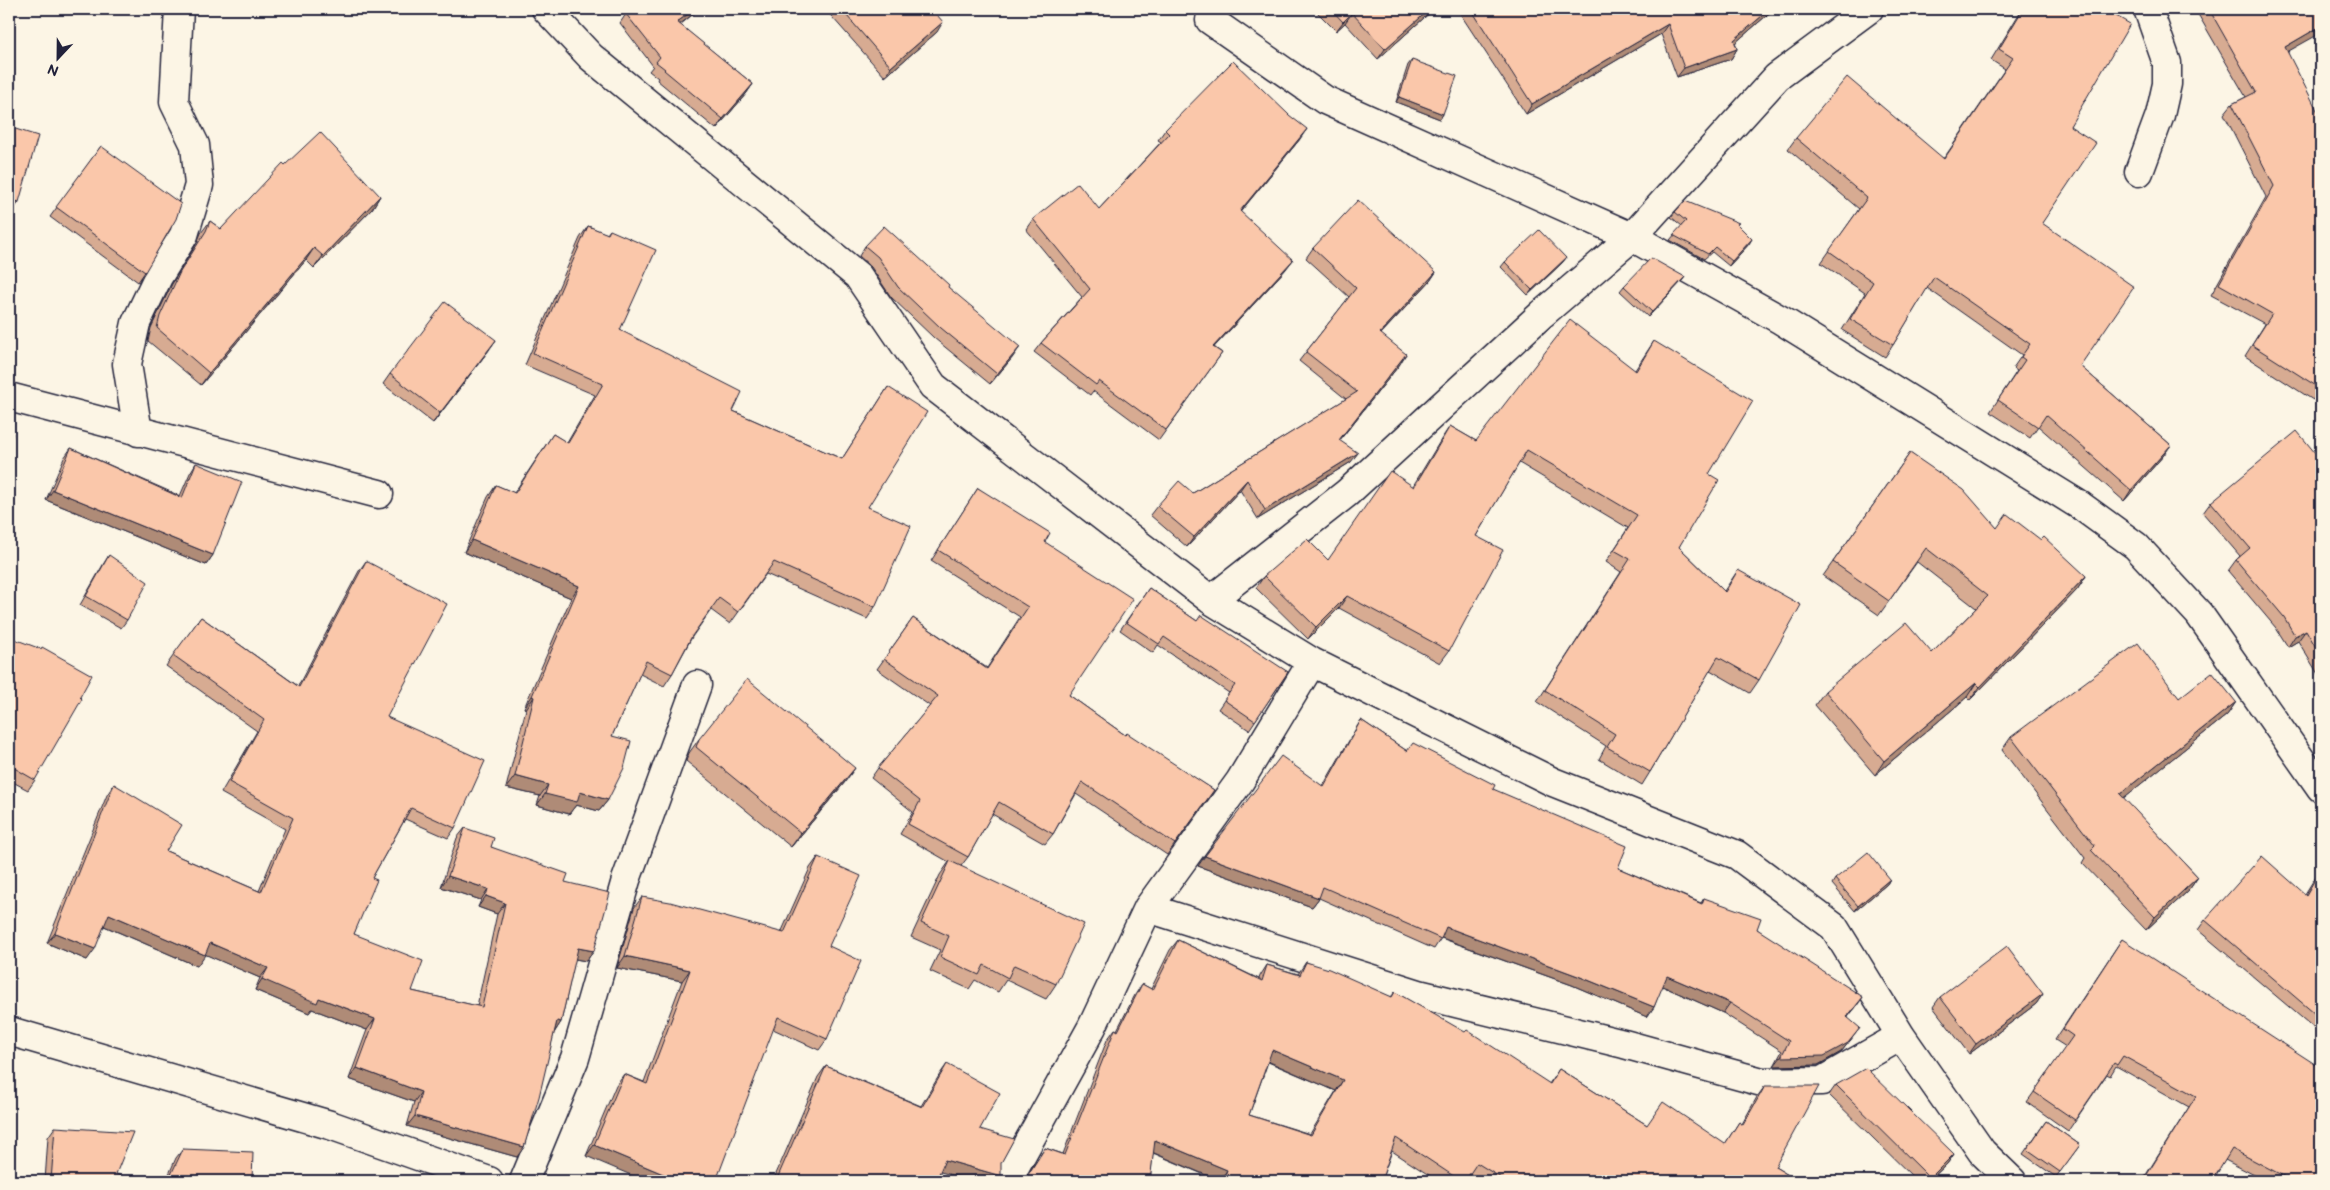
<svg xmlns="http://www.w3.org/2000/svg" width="2330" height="1190" font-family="'Balsamiq Sans',sans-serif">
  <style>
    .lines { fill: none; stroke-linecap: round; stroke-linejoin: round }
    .minor-casing { stroke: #22223b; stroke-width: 31 }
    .minor { stroke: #fcf5e5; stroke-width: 28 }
    .wall { fill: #d7ab92; stroke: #22223b; fill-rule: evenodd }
    .shaded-wall { fill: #af8b77; stroke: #22223b }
    .building { fill: #fac7aa; stroke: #22223b; fill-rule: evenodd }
  </style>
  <rect width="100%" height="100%" fill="#fcf5e5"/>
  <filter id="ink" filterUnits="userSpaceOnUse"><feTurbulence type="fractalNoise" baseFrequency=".02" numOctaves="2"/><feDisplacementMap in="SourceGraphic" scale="10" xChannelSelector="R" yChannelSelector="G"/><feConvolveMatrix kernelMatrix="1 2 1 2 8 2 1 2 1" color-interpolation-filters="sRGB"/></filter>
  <g filter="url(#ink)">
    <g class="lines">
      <defs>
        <path id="minor" d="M546,9L591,57L858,276L933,386L1211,600L1312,662L1553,782L1737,855L1834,927L1901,1036L1982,1152L2012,1181
          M1210,20L1325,100L1632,237L1781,320L2081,506L2136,546L2199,614L2321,788
          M2139,172L2160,115L2167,84V63L2148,9
          M9,397L379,494
          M138,432L127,364L136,323L158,277L184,235L199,185L195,145L174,102L179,9
          M1211,600L1347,493L1542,314L1632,237L1777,77L1869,9
          M1148,908L1419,994L1624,1044L1762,1082L1822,1081L1901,1036
          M9,1031L330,1125L489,1181
          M524,1181L575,1058L626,880L697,685
          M1007,1181L1092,1027L1148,908L1240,781L1312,662"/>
      </defs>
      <use href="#minor" class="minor-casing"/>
      <use href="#minor" class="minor"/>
    </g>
    <path class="wall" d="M633,9H699L697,11L680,25L753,84L746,94L716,129L657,80L658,78L649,71L653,66L620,23L626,14Z
      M825,9H932L937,32L885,77Z
      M1314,9H1434L1378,59L1345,23L1336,31Z
      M1457,9H1774L1735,43L1737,49L1731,59L1677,77L1661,34L1526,114Z
      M2022,9H2104L2042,223L2080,366L2171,445L2163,456L2124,501L2038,426L2030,438L1990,412L2017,371L2013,368L2022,355L1927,288L1893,345L1885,357L1842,330L1865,293L1821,263L1859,209L1788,149L1796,138L1944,158L2005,69L1991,60Z
      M2195,9H2321L2288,52L2321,388L2313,400L2245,356L2265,324L2211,295L2266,197L2224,114L2232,104L2246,97Z
      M1412,60L1443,114L1440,119L1396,102L1408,65Z
      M1165,130L1300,139L1240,212L1286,269L1214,347L1222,353L1159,440L1093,391L1090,395L1034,352L1041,343L1082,297L1026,229L1033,219L1099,209L1161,142L1158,140Z
      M101,146L145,272L138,282L50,217Z
      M285,165L380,196L372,209L314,268L306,260L201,385L148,341L151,328L172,284L197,243L201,233L210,221L221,229Z
      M1675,212L1737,225L1749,244L1729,266L1712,252L1704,259L1670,240L1682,226L1671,217Z
      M588,226L607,234L610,230L620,330L733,411L842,459L888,387L868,507L875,607L867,619L766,574L730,624L711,610L692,637L672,674L664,686L640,674L612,736L608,800L599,811L576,805L569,814L537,805L540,796L506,788L526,709L524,708L571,598L464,552L488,497L496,485L514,493L553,434L567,443L595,395L525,365L580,238Z
      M865,246L948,287L1013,357L990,384L934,338L891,297L871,267L859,256Z
      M1313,248L1436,272L1430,281L1381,334L1400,364L1339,441L1351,462L1258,519L1240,490L1187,547L1150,515L1157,506L1193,493L1346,399L1299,361L1349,297L1306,258Z
      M1566,258L1562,263L1528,295L1501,267L1505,262Z
      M1685,277L1681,282L1648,317L1620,291L1624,286Z
      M1654,341L1709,474L1679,547L1724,591L1738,570L1759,680L1750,693L1710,670L1650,772L1642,785L1599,759L1606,746L1537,702L1621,572L1606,562L1628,528L1519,463L1476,536L1449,651L1440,663L1339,608L1308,639L1256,588L1264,576L1328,560L1413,486L1442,438L1450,426L1476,441L1635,370Z
      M489,350L433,423L383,384L390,374Z
      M71,448L180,496L190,473L196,463L213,555L206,565L46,500L64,458Z
      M1910,453L1997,528L2086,576L2077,590L1970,700L1967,697L1875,775L1815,705L1825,691L1932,653L1976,608L1917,562L1879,615L1823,576Z
      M2321,460V679L2298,641L2288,647L2276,628L2228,571L2236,560L2240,556L2203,513L2211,502Z
      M978,488L1045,542L1069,695L1125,735L1214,790L1167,855L1076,794L1053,834L1045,844L992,814L968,857L961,866L1056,984L1046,999L1006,980L998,992L975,980L969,989L930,971L940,950L911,937L940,875L949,862L900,834L913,812L871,778L878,768L930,706L877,669L913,618L987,668L1020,617L931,561Z
      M109,555L127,620L121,628L80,605L104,563Z
      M366,561L387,717L455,828L448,838L405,819L372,878L354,934L412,991L477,1006L497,914L478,907L481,900L441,887L457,838L465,828L491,847L565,882L594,951L586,961L575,959L561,1022L554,1033L524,1147L517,1157L407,1126L414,1102L349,1079L367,1030L312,1009L309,1013L255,990L260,978L205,954L197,966L104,926L87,960L47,943L107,795L114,784L166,851L259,891L285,829L221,793L257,731L166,666L201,617L298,686L359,571Z
      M1149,588L1197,621L1288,672L1249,730L1218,709L1229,693L1158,645L1153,653L1120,630Z
      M9,637L35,780L28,790L9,780Z
      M2179,698L2236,702L2227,715L2123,798L2198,877L2189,890L2146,930L2082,863L2085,858L2002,750L2011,737Z
      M1361,720L1407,751L1493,789L1618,868L1701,903L1704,898L1757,929L1856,1007L1848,1017L1853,1037L1841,1052L1818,1065L1774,1066L1782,1051L1723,1013L1662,986L1654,1007L1647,1017L1572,985L1441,938L1434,949L1319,898L1312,907L1198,866L1323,786L1355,730Z
      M699,739L845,782L791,847L686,761L689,753Z
      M818,857L829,946L827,1039L819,1050L773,1029L586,1156L616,1085L624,1074L644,1082L682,981L617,968L634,908L642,897L781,933L810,868Z
      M2321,868V1034L2198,930L2205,920L2305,894Z
      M1835,879H1890L1887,884L1855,911L1832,884Z
      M2122,939L2321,1181H2266L2225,1160L2212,1181H2142L2189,1107L2116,1066L2110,1076L2107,1074L2068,1131L2027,1102L2066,1047L2055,1040Z
      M1178,940L1259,979L1260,976L1267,965L1298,974L1306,962L1391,997L1395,992L1549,1084L1559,1069L1647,1125L1725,1144L1739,1122L1742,1124L1757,1097L1765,1086L1775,1167L1798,1181H1482L1470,1174L1465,1181H1438L1392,1151L1381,1181H1219L1153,1153L1150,1181H1023L1045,1148L1063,1154L1107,1040L1115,1029L1117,1030L1135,995L1142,984L1151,989L1170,950ZM1268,1062L1336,1091L1310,1134L1249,1115Z
      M2043,994L2036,1004L1969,1054L1933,1007L1940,997Z
      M947,1064L940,1172L936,1181H773L818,1077L826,1066L921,1106L940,1074Z
      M1836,1085L1954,1154L1947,1164L1929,1181H1917L1829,1095Z
      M2046,1121L2080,1145L2056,1177L2023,1154Z
      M55,1127L116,1174L133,1181H45L48,1137Z
      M183,1149L252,1181H166L176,1158Z"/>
    <path class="shaded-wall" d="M695,9H699L697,11L670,32L677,22Z
      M1430,9H1434L1378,59L1385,49Z
      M1770,9H1774L1727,50L1734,40Z
      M1352,13L1345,23L1336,31L1343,22Z
      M943,22L937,32L885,77L891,67Z
      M1668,24L1661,34L1526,114L1532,104Z
      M2321,26V33L2278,57L2285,47Z
      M1737,49L1731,59L1677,77L1684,68Z
      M753,84L746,94L716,129L723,119Z
      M1399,97L1443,114L1440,119L1396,102Z
      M1307,129L1300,139L1233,221L1240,211Z
      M380,196L372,209L314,268L323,256Z
      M9,199L19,202L9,216Z
      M1752,239L1749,244L1729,266L1732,261Z
      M314,248L306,260L201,385L209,373Z
      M1566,258L1562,263L1528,295L1532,290Z
      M1293,260L1286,269L1206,356L1213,347Z
      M1436,272L1430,281L1373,342L1380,333Z
      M1685,277L1681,282L1648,317L1652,312Z
      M496,340L489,350L433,423L440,413Z
      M1020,347L1013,357L990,384L997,374Z
      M1406,354L1400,364L1332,450L1339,440Z
      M2171,445L2163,456L2124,501L2131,490Z
      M1358,453L1351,462L1258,519L1265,510Z
      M1247,480L1240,490L1187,547L1194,537Z
      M53,490L213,555L206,565L46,500Z
      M472,540L579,586L571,598L464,552Z
      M2086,576L2077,590L1970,700L1980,687Z
      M1347,596L1339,608L1308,639L1316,627Z
      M2306,630L2298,641L2288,647L2295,636Z
      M1976,683L1967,697L1875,775L1884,761Z
      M532,696L534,697L526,709L524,708Z
      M2236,702L2227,715L2111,808L2120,794Z
      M855,768L845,782L791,847L801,833Z
      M515,776L548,785L540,796L506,788Z
      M580,792L608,800L599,811L576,805L569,814L537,805L545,794Z
      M1205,856L1319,898L1312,907L1198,866Z
      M448,876L488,889L481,900L441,887Z
      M2198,877L2189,890L2146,930L2155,917Z
      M1890,879L1887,884L1855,911L1858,906Z
      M486,896L505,903L497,914L478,907Z
      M109,914L205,955L197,966L102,925Z
      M1446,927L1578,976L1654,1007L1647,1017L1572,985L1439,937Z
      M55,933L95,949L87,960L47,943Z
      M210,943L268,968L260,978L202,953Z
      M578,948L594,951L586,961L570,958Z
      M625,956L690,970L682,981L617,968Z
      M1667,976L1730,1003L1723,1013L1660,985Z
      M262,979L319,998L375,1019L367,1030L312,1009L309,1013L255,990Z
      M2043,994L2036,1004L1969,1054L1976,1044Z
      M1863,997L1856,1007L1840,1026L1847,1017Z
      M557,1021L561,1022L554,1033Z
      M1860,1028L1853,1037L1841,1052L1818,1065L1774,1066L1781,1057Z
      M1272,1050L1343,1080L1336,1091L1265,1060Z
      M357,1068L421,1092L414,1102L349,1079Z
      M415,1116L524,1147L517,1157L407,1126Z
      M1155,1140L1227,1170L1220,1181L1147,1150Z
      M594,1145L680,1181H645L586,1156Z
      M1954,1154L1947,1164L1929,1181H1928L1930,1178Z
      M945,1160L1001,1176L997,1181H973L937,1171Z"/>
    <path class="building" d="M633,9H695L677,22L753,84L723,119L664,70L665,69L656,62L660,57L626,14Z
      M841,9H932L943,22L891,67Z
      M1331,9H1430L1385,49L1352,13L1343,22Z
      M1471,9H1770L1734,40L1737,49L1684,68L1668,24L1532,104Z
      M2023,9H2104L2130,24L2070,126L2096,143L2042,223L2134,287L2080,366L2171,445L2131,490L2046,415L2038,427L1998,400L2025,360L2021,357L2030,344L1934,277L1893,345L1850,319L1873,282L1829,251L1867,198L1796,138L1847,77L1944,159L2013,58L1999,49Z
      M2209,9H2321V26L2285,47L2321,118V389L2252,345L2272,314L2219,284L2274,186L2232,104L2256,92Z
      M1412,60L1457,76L1443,114L1399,97Z
      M1233,61L1289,115L1307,129L1240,211L1293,260L1213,347L1222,353L1166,430L1099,381L1096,385L1041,343L1090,289L1033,219L1078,183L1099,209L1169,134L1165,130Z
      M9,127L38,136L19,202L9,199Z
      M320,132L380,196L323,256L314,248L209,373L157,328L160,316L180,272L206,231L210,221L221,229L283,163L285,165Z
      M101,146L181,204L176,219L145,272L56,207Z
      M1358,200L1436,272L1380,333L1406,354L1339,440L1358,453L1265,510L1247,480L1194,537L1157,506L1179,481L1193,493L1357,392L1306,352L1356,288L1313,248Z
      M1685,201L1739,223L1737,224L1752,239L1732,261L1715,247L1708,254L1673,235L1686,221L1675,212Z
      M588,226L608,234L610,230L656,250L620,330L742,392L733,411L842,459L888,387L927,412L868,507L911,526L875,607L774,562L738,612L719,598L692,636L672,674L646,661L612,736L631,741L624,768L608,800L580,792L577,802L545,794L548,785L515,776L534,697L532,696L579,586L472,540L496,485L515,493L553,434L568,443L603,384L533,353Z
      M884,226L949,285L948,287L1020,347L997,374L941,328L898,287L878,257L865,246Z
      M1539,230L1566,258L1532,290L1505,262Z
      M1651,258L1685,277L1652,312L1624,286Z
      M445,302L496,340L440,413L390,374Z
      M1570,320L1636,371L1654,341L1753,401L1709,474L1719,480L1679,547L1725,592L1738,570L1801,605L1759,680L1718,657L1650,772L1607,747L1615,734L1545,690L1630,559L1614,550L1637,515L1527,450L1476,536L1503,550L1449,651L1347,596L1316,627L1264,576L1307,539L1328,560L1390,471L1414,487L1450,426L1476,441Z
      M9,420H14L9,456Z
      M2297,431L2321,460V656L2306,630L2295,636L2284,617L2236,560L2250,548L2211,502Z
      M71,448L182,498L196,463L242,482L213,555L53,490Z
      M1910,453L1964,490L1997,528L2007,514L2041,540L2044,537L2086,576L1980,687L1976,683L1884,761L1825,691L1906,623L1932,653L1988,596L1926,548L1889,601L1833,562Z
      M978,488L1050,533L1045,542L1133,599L1069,695L1125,735L1127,733L1214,790L1175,844L1082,782L1053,834L999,802L968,857L908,824L920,801L878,768L938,696L884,659L913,618L987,669L1028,607L938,550Z
      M109,555L148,582L127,620L86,596Z
      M366,561L447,604L387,717L485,761L455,828L411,808L372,878L377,880L354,934L423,961L412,991L482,1007L505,903L486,896L488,889L448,876L465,828L494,838L491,847L568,874L565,882L610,893L594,951L578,948L561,1022L557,1021L539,1097L524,1147L415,1116L421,1092L357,1068L375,1019L319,998L317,1003L262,979L268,968L210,943L205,955L109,914L95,949L55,933L114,784L182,825L166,851L261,892L293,818L229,782L264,720L173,655L201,617L299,687Z
      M1149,588L1197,621L1201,615L1288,672L1255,721L1224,700L1235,685L1164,637L1159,644L1126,622Z
      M9,637L41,649L42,647L92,675L80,697L82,699L35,780L9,765Z
      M2138,643L2179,698L2212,672L2236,702L2120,794L2198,877L2155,917L2091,850L2095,846L2011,737Z
      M747,679L855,768L801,833L696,747L699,739Z
      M1361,720L1407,751L1413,743L1495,785L1493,789L1627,846L1618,868L1702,904L1704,898L1761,918L1757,929L1863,997L1847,1017L1860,1028L1848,1043L1824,1056L1781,1057L1789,1041L1730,1003L1667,976L1654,1007L1578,976L1446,927L1441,939L1323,887L1319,898L1205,856L1281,756L1324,787Z
      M1868,852L1890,879L1858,906L1835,879Z
      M2262,856L2306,895L2321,869V1019L2205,920Z
      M818,857L861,876L829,946L861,961L827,1039L778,1017L716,1181H680L594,1145L624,1074L647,1084L690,970L625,956L642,897L670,902L784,933Z
      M950,861L1084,924L1056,984L1014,965L1008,978L984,965L979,975L940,957L949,936L921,923Z
      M2122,939L2321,1068V1181H2293L2232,1149L2213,1180L2208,1176L2205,1181H2154L2146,1176L2196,1096L2123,1056L2117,1065L2114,1063L2075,1120L2034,1092L2073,1036L2063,1029Z
      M1178,940L1262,981L1267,965L1300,975L1306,962L1329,969L1392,997L1395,992L1465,1032L1467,1030L1550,1084L1559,1069L1647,1125L1663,1102L1725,1144L1739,1122L1743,1125L1765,1086H1819L1775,1167L1798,1181H1506L1477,1163L1465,1181H1461L1396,1138L1381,1181H1223L1227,1170L1155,1140L1150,1181H1024L1045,1148L1065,1155L1115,1029L1118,1031L1142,984L1153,990ZM1272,1050L1343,1080L1311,1135L1249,1115Z
      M2007,946L2043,994L1976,1044L1940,997Z
      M947,1064L1000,1093L980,1129L1014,1139L1001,1163V1176L945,1160L936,1181H776L826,1066L922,1107Z
      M1866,1068L1954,1154L1930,1178L1836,1085Z
      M2046,1121L2080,1145L2060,1172L2027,1149Z
      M55,1127L133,1132L116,1174L133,1181H51Z
      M183,1149L253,1152L252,1181H168Z"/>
  </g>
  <rect width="2330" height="1190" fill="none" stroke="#fcf5e5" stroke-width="30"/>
  <rect x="15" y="15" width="2300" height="1160" fill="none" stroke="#22223b" stroke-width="2" filter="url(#ink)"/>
  <g transform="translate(58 58) rotate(202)" stroke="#fcf5e5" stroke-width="4" paint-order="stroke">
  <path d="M0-4L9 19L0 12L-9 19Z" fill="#22223b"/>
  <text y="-8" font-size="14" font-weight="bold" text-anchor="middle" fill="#22223b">N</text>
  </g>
</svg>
